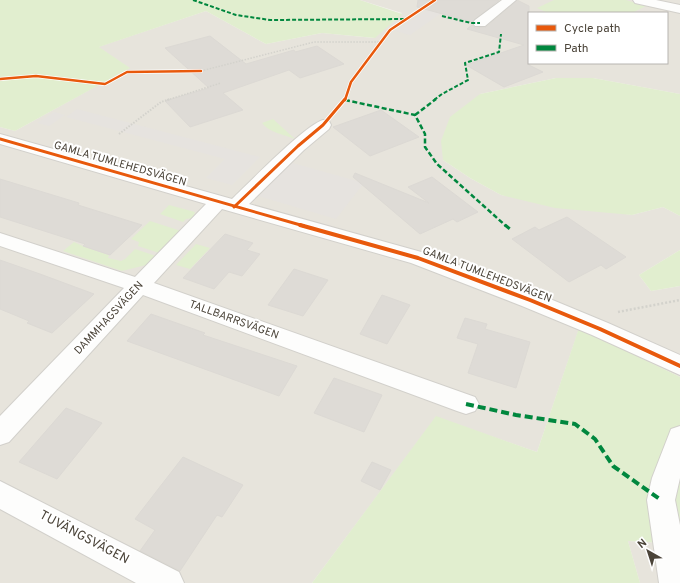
<svg xmlns="http://www.w3.org/2000/svg" width="680" height="583" font-family="Overpass,sans-serif">
  <style>
    .residential { fill: #e7e4dc; fill-rule: evenodd }
    .green { fill: #e1eecf }
    .parking { fill: #e6e3df }
    .building { fill: #dedbd6; stroke: #dcd9d4 }
    .lines { fill: none; stroke-linecap: round; stroke-linejoin: round }
    .minor-casing { stroke: #d2d0cb; stroke-width: 2 }
    .path-far2 { stroke: #d3d2cc; stroke-width: 1.5; stroke-dasharray: 1.5 1.5; stroke-linecap: butt }
    .path-far1 { stroke: #d3d2cc; stroke-width: 2; stroke-dasharray: 1.5 1.5; stroke-linecap: butt }
    .path { stroke: #d3d2cc; stroke-width: 2.5; stroke-dasharray: 2 2; stroke-linecap: butt }
    .minor { fill: #fdfdfc; fill-rule: evenodd }
    .quiet-far3 { stroke: #00873e; stroke-width: 2; stroke-dasharray: 4 2; stroke-linecap: butt }
    .quiet-far2 { stroke: #00873e; stroke-width: 2.5; stroke-dasharray: 5 2.5; stroke-linecap: butt }
    .quiet-far1 { stroke: #00873e; stroke-width: 3; stroke-dasharray: 6 3; stroke-linecap: butt }
    .quiet { stroke: #00873e; stroke-width: 4; stroke-dasharray: 8 4; stroke-linecap: butt }
    .cycleway-far2-casing { stroke: #fff; stroke-width: 4 }
    .cycleway-far1-casing { stroke: #fff; stroke-width: 5 }
    .cycleway-casing { stroke: #fff; stroke-width: 6 }
    .cycleway-far2 { stroke: #e8590c; stroke-width: 2.5 }
    .cycleway-far1 { stroke: #e8590c; stroke-width: 3 }
    .cycleway { stroke: #e8590c; stroke-width: 4 }
    .labels { text-anchor: middle; dominant-baseline: central; stroke-width: 4; stroke-linejoin: round; paint-order: stroke }
    .street-label { font-size: 11px; fill: #4b4439; stroke: #fff }
    .near-street-label { font-size: 13px; fill: #4b4439; stroke: #fff }
  </style>
  <rect width="100%" height="100%" fill="#f4f2ee"/>
  <path class="residential" d="M360,0H680V94L593,78H556L480,94L443,160L470,178L501,195L632,215L663,207L680,216V250L639,275L651,291L680,286V377L579,329L537,452L436,417L312,583H0V127L15,131L129,68L98,47L206,11L266,44L322,33L374,38L402,13ZM529,13H667V63H529Z
    M628,541L680,544V583H640Z"/>
  <path class="green" d="M0,0H360L402,14L375,38L322,33L266,44L206,11L99,47L130,68L15,131L0,127Z
    M554,0H626L646,6L632,13H548L537,8Z
    M556,78H593L680,94V216L663,207L632,215L555,208L501,195L470,178L443,160L441,141L450,117L480,94Z
    M273,119L295,139C285,135 268,132 262,123Z
    M169,205L195,212L193,218L186,219L183,222L160,214Z
    M150,221L181,231L159,253L138,246L139,242L131,239Z
    M74,242L85,247L109,255L108,258L121,261L125,259L135,249L156,256L146,265L122,271L63,251Z
    M196,244L210,248L190,269L176,265Z
    M680,250V286L651,291L639,275Z
    M579,328L680,377V544L628,541L640,583H312L436,416L537,452Z"/>
  <path class="parking" d="M442,0H460L410,35L396,31Z
    M77,109L260,157L232,185L206,178L225,159L66,117Z
    M54,112L65,115L49,126L37,123Z
    M289,162L364,183L336,219L258,196Z"/>
  <path class="building" d="M418,0H499L472,22L417,7Z
    M517,0L529,6V65L543,72L504,87L466,65L524,45L467,29L472,25L475,28L486,27Z
    M210,36L246,64L294,50L295,52L317,46L344,64L300,78L289,70L223,93L243,110L190,127L165,101L209,88L165,48Z
    M381,110L419,137L370,156L333,127Z
    M355,173L429,203L408,187L432,177L478,212L457,222L453,219L420,234L353,177Z
    M0,179L79,203L78,205L142,225L110,255L83,246L85,244L0,217Z
    M567,217L626,257L606,269L601,265L569,282L512,239L535,227L539,230Z
    M225,234L253,243L247,250L260,254L242,276L229,272L214,289L183,278Z
    M0,260L40,274L94,294L52,333L27,323L29,321L0,309Z
    M294,269L328,280L303,316L268,305Z
    M382,295L410,305L387,344L360,334Z
    M151,314L205,333L203,335L297,366L279,396L127,341Z
    M465,318L487,324L485,329L530,342L516,388L468,373L478,344L457,338Z
    M334,378L382,395L364,432L314,413Z
    M66,408L102,423L57,479L19,462Z
    M183,457L243,485L222,517L217,515L180,571L140,551L155,530L135,519Z
    M372,462L391,470L380,490L361,481Z"/>
  <g class="lines">
    <defs>
      <path id="minor" d="M502,0H516L485,26H475L473,23L475,20Z
        M633,0H656L680,5V13L635,3Z
        M323,120L329,121L331,125L329,129L304,150L249,204L425,253L538,294L608,323L680,355V375L592,335L522,306L411,263L222,209L154,283L475,397L479,404L475,411L466,414L457,411L143,295L9,442L0,445V416L124,288L0,246V233L135,277L206,204L0,144V134L232,199C249,183 305,125 323,120Z
        M680,426V478L675,500L680,525V583H659L647,500L652,478L671,429Z
        M0,481L179,572L184,583H136L0,509Z"/>
    </defs>
    <use href="#minor" class="minor-casing"/>
    <path class="path-far2" d="M201,71L314,42H381
      M167,100L221,83"/>
    <path class="path-far1" d="M119,134L161,102L170,99"/>
    <path class="path" d="M618,312L680,300"/>
    <use href="#minor" class="minor"/>
    <path class="quiet-far3" d="M193,0L236,15L270,20L405,19
      M442,16L471,23H480
      M434,100L442,94L468,80L465,63L499,52L501,34"/>
    <path class="quiet-far2" d="M345,100L415,115L425,134V147L437,164L506,226
      M415,115L436,99"/>
    <path class="quiet-far1" d="M505,225L510,229"/>
    <path class="quiet" d="M466,404L516,415L575,424L595,439L613,466L661,500"/>
    <defs>
      <path id="cycleway-far2" d="M0,79L36,76L105,84L127,72L201,71
        M345,100L351,82L390,30L435,0"/>
      <path id="cycleway-far1" d="M0,139L304,226
        M234,207L298,146L323,125L345,99"/>
      <path id="cycleway" d="M300,225L418,258L530,300L600,329L680,366"/>
    </defs>
    <use href="#cycleway-far2" class="cycleway-far2-casing"/>
    <use href="#cycleway-far1" class="cycleway-far1-casing"/>
    <use href="#cycleway" class="cycleway-casing"/>
    <use href="#cycleway-far2" class="cycleway-far2"/>
    <use href="#cycleway-far1" class="cycleway-far1"/>
    <use href="#cycleway" class="cycleway"/>
  </g>
  <g class="labels">
    <g class="street-label">
      <text transform="translate(120 164) rotate(16)">GAMLA TUMLEHEDSVÄGEN</text>
      <text transform="translate(487 275) rotate(21)">GAMLA TUMLEHEDSVÄGEN</text>
      <text transform="translate(109 318) rotate(-47)">DAMMHAGSVÄGEN</text>
      <text transform="translate(234 320) rotate(20)">TALLBARRSVÄGEN</text>
    </g>
    <g class="near-street-label">
      <text transform="translate(84 538) rotate(28)">TUVÄNGSVÄGEN</text>
    </g>
  </g>
  <rect x="528" y="12" width="140" height="52" fill="#ffffff" stroke="#b7b4b0"/>
  <rect x="536" y="25" width="20" height="6" fill="#e8590c" stroke="#b7b4b0"/>
  <text x="564" y="32" font-size="12" fill="#4b4439">Cycle path</text>
  <rect x="536" y="45" width="20" height="6" fill="#00873e" stroke="#b7b4b0"/>
  <text x="564" y="52" font-size="12" fill="#4b4439">Path</text>
  <g transform="translate(648 551) rotate(321)" stroke="#ffffff" stroke-width="3" paint-order="stroke">
  <path d="M0-3L7 15L0 10L-7 15Z" fill="#4b4439"/>
  <text y="-6" font-size="11" font-weight="bold" text-anchor="middle" fill="#4b4439">N</text>
  </g>
</svg>
